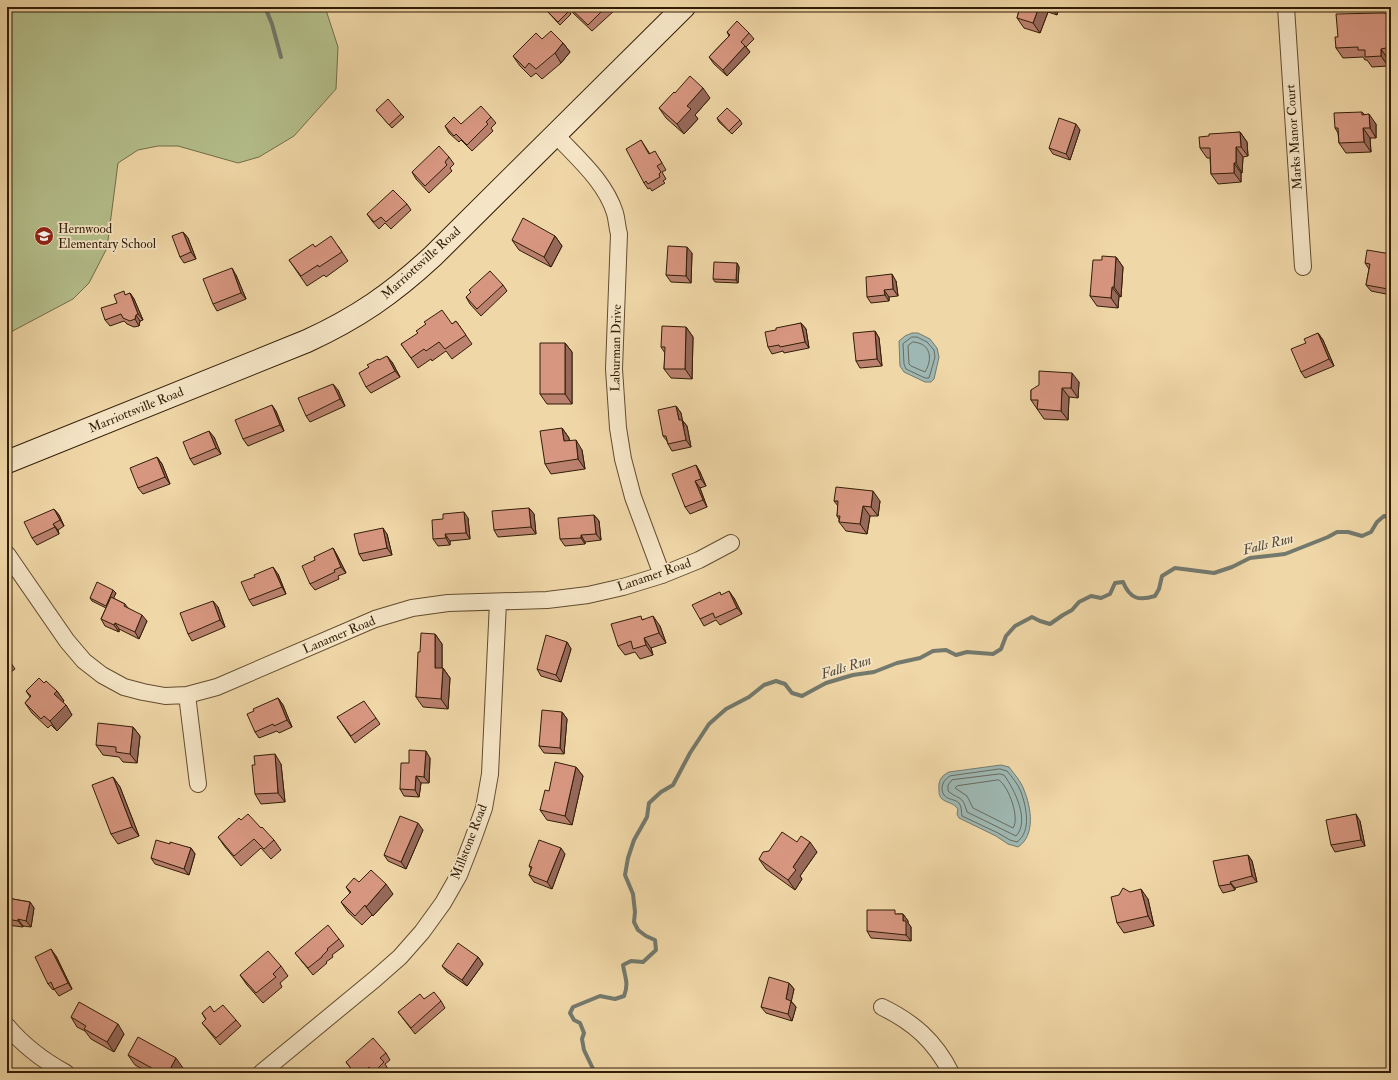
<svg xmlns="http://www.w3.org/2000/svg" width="1398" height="1080" font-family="'IM FELL Double Pica',serif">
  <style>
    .green { fill: #b4bf8b; stroke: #736e48 }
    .water { fill: #9eb7b2; stroke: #73796d }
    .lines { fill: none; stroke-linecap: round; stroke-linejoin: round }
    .shore { stroke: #686a5c; stroke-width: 1 }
    .stream { stroke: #73796d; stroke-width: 4 }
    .street-casing { stroke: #624c2e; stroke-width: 18 }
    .secondary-casing { stroke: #321d06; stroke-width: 24 }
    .street { stroke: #f5e5c6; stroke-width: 16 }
    .secondary { stroke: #f5e5c6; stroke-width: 22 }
    .wall { fill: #b9816e; stroke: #321d06 }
    .shaded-wall { fill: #96695a; stroke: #321d06 }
    .building { fill: #d79680; stroke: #321d06 }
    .labels { text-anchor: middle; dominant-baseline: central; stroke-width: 3.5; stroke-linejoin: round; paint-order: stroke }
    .street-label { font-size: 13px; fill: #321d06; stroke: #f5e5c6 }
    .poi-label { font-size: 13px; fill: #321d06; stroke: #f5e5c6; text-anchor: start }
    .water-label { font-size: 14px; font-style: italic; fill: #524b3a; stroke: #f5e5c6 }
  </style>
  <rect width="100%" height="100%" fill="#f0d7a7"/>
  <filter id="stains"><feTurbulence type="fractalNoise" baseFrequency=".005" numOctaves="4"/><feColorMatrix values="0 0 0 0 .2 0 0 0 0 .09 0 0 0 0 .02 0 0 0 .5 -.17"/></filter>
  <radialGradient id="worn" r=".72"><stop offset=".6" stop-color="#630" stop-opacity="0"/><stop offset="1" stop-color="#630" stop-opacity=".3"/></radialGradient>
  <path class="green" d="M7,7H325L338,47L336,89L294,136L259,157L238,163L178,146H158L138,150L118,163L107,248L89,283L73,299L7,334V32L10,17Z"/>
  <path class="water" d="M912,333H918L930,339L937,348L939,357L934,379L931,382H925L904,372L900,366L899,341L905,336Z
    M1001,765L1009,767C1014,774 1021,781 1024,790C1031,807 1036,835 1018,847L1008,844L996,836L959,818L957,814L958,809C954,803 947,803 942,799C939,796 939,793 939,790C938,781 941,776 949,772Z"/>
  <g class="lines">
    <path class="shore" d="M912,337H917L927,342L934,350L935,357L929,378H925L906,369L904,364L903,344Z
      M913,342C931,343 933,359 925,372L911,366L909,364L908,346Z
      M1000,769L1007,771C1012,777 1018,784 1021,792C1026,806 1032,831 1017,842L1010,840L998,833L962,816C961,811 962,807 959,803C955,799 948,800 944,795C939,788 944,779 950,776Z
      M1000,774L1004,775C1015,790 1030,821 1016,836L967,812C962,794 960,801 948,791V785L952,780Z
      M999,780C1009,787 1020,818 1013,828L973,808L967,796L955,788L957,786Z"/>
    <path class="stream" d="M265,7L272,24L281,57
      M595,1073L584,1050L582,1039L584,1033L580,1023L574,1020L570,1013L573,1007L600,996L615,999L624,996C629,983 625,978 623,965L631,961L643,962L656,950L655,940L646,936L638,930L634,922L635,912L633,894L625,875L628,858L634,840L647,817L649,803L661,792L673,785L690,753L709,724L726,709L749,697L764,685L776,681L785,684L792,693L802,696L826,683L853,675L874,672L897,663L920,658L933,651L946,650L956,655L967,652L993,654L1001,649L1006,636L1015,626L1032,617L1040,621L1050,624L1063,615L1072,610L1079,602L1091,596L1101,598L1110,594L1115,583L1123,582C1130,599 1139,601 1155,596L1159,589L1162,576L1175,568L1214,573L1232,567L1250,558L1285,554L1328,537L1337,532H1348L1362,536L1371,532L1377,522L1384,516L1391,518"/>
    <defs>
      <path id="street" d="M1286,7L1303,267
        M555,134C577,158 605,181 615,213C617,220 617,227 619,234L614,369L618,428L623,459L633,497L662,575
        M7,554L67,641L84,661L102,675L124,687L143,692L165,696L187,695L217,687L375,619L412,608L448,603L547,600L588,595L623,587L662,575L699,560L731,543
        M187,695L198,784
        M882,1007C913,1022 935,1041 951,1073
        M7,1026C23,1045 44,1061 66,1073
        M261,1073L375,979L400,957L422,932L443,903L459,875L473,839L484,808L490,774L498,602"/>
      <path id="secondary" d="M7,462L307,341C357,318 392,294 433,256L684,7"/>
    </defs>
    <use href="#street" class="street-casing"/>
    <use href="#secondary" class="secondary-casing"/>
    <use href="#street" class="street"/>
    <use href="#secondary" class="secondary"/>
  </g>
  <path class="wall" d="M569,7H613L615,10L592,31L573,13Z
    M1020,7H1059L1057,15L1048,12L1040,33L1024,28L1017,18Z
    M547,11H569L571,14L560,25Z
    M1391,14V58L1388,59V66L1372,67L1367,60H1365L1363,57L1343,58L1336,48L1338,37Z
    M727,32L749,33L754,39L746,47L750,52L727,76L714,64L709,57L729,36Z
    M542,39L563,43L570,52L561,63L542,79L536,73L531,77L520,66L513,56Z
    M675,93L710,98L695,115L698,119L684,134L666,118L659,108Z
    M376,110L401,114L404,117L392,128Z
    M1362,112L1364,114L1376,124V138H1370L1371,152L1346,153L1339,143L1338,133L1335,128Z
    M491,117L496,123L491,128L493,131L472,151L461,140L459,142L449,133L445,126L461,124Z
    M717,118L740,120L742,124L732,134L719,122Z
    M1080,130L1070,160L1053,154L1049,148Z
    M1240,132L1247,142L1248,156L1243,157L1242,173H1241V182L1218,184L1211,174L1210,158H1207L1200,148L1209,136Z
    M641,140L650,154L659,158L666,170L662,172L666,179L663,181L665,183L652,191L650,188L648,189L644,183Z
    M449,157L454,164L450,168L452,171L429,193L416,179L412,172Z
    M407,204L411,210L391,229L385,223L379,229L372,221L367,214Z
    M183,232L188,238L196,259L184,263L180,257Z
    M555,236L562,246L551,267L519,250L512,240Z
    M338,246L348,261L326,277L324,275L307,286L289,260L315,247Z
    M692,253L691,283L671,282L666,275Z
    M1391,254V295L1371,291L1366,285L1369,269L1365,263Z
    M1116,257L1123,267L1121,297L1119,296L1118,308L1097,306L1090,296L1102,260Z
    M737,263L739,267L738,283L715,282L713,279Z
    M236,275L246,299L217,311L213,304Z
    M896,281L898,296L889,297V301L871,303L867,297Z
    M503,285L507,291L481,316L470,304L466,297Z
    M130,293L134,299L143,320L140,321L139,326L134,327L127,324L124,321L110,326L105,320L117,303L126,295Z
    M456,321L472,344L452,359L446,351L432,361L431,359L418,368L401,344L452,324Z
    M801,323L806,329L809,348L784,353L783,351L772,354L768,347L776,330Z
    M686,327L693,337L692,379L671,378L664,369L665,353L661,347Z
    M875,331L879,338L882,366L860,368L856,361Z
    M1318,333L1323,340L1334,366L1305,378L1301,372L1306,343Z
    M565,343L572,352V404H547L540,394Z
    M379,360L392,362L400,377L371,393L366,387L369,367Z
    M1079,382L1078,398L1069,397L1068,420L1044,419L1031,400V390Z
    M338,390L345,406L310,422L306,416Z
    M676,406L681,413L682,420L687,426L691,447L672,451L668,444L667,441L663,436Z
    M276,411L284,431L248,446L243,439Z
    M562,428L569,438V441L582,450L585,469L551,474L545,464Z
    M214,437L221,454L194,465L190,459Z
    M157,457L162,464L170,484L143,494L138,488Z
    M696,465L700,472L706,486L700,488L707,507L690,514L685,507Z
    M834,501H880L878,516H870L867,534L846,531L839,522V519L837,516L838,506Z
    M529,508L534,514L536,534L498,537L494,530Z
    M54,509L59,515L64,526L58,530L59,534L37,545L32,538Z
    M594,515L599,521L601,540L585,542V544L565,546L560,539Z
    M468,518L470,539L450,541V545L438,546L433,539Z
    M387,534L392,555L363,561L359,554Z
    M333,548L337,555L346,573L338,576L339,579L315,590L310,584L315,560Z
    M278,574L286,594L253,606L249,600Z
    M113,590L116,593L113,598L125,604L128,608L147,621L139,639L119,629V632L105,626L101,619L106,608L92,601L90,598Z
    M722,595L734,598L742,614L720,625L716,620L704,626L700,619Z
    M218,607L225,627L192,641L188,634Z
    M643,619L660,626L666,643L651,648L653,655L640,659L635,652L625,655L618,646Z
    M435,634L442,644V668H443L450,678L448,709L423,707L416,697L420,652Z
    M567,642L571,649L561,682L541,676L537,669Z
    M7,657L15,669L7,675Z
    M44,683L57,691L64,701L62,702L66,705L72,715L57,731L51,725L48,728L32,713L25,703L30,697L26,691Z
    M278,698L283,705L292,727L279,733L277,731L259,738L255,732L254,711Z
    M562,712L567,719L564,754L544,753L539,746Z
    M337,717L376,718L380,724L355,743Z
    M133,727L140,736L137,763L123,762L119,757L103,755L96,745Z
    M430,758L429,783H421L419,797L404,796L400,789L409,763Z
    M281,764L285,802L261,804L255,794Z
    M576,767L583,776L572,825L547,820L540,810L549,791Z
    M113,777L120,787L139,836L118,844L111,834Z
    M241,820L261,828L274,840L281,850L271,859L261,848L241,866L225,847L218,837Z
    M1360,821L1365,846L1335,852L1331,845Z
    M423,830L406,869L388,861L384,855Z
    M797,842L817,852L800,876L802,879L795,890L766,869L759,859L769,851Z
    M170,844L191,848L195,854L189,875L155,864L151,858Z
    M565,854L552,889L534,882L529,875L531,869L529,866Z
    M1248,855L1252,861L1257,882L1235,888V890L1223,893L1219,886Z
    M359,882L393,894L373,916L372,915L362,925L348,912L341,902L350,893L346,887Z
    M1130,892L1148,899L1154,926L1124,933L1117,923L1119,895Z
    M7,898L30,902L34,908L31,927L23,926V927L7,925Z
    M897,914H903L908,921V923L911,927V941L871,938L867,931Z
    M339,939L344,946L332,955L333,957L326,962L327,963L313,975L295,953Z
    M56,956L72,989L59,996L54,989L53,990L48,984Z
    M478,957L483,964L467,986L447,972L442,966Z
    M281,966L288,976L280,983L282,987L263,1003L247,985L240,975Z
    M789,983L794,989L791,1001L796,1007L792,1021L766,1013L761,1007Z
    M424,999L441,1001L445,1008L415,1034L398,1012Z
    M214,1012L236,1020L241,1026L220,1045L207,1029L202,1023L206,1020L202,1013Z
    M71,1017L124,1034L114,1052L91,1039L85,1031L77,1027Z
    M386,1053L390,1060L385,1064L388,1069L384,1073H354L346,1062Z
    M128,1055L183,1068L180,1073H150L135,1065Z"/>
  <path class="shaded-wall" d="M1039,7H1044L1048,12L1040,33L1033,23Z
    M1051,7H1059L1057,15Z
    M563,43L570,52L561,63L555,53Z
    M745,46L750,52L727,76L723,70Z
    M1381,49L1388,59V66L1381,56Z
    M703,88L710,98L695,115L698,119L684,134L677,124L687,106Z
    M1369,114L1376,124V138L1370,128Z
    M1076,124L1080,130L1070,160L1066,154Z
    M1363,128L1370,138L1371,152L1364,142Z
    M1240,132L1247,142L1248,156L1241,147Z
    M1236,147L1243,157L1242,173L1236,163Z
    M1234,163L1241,173V182L1234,173Z
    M183,232L188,238L196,259L191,252Z
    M555,236L562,246L551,267L544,257Z
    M687,247L692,253L691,283L686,276Z
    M1116,257L1123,267L1121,297L1114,287Z
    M737,263L739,267L738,283L736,280Z
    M232,268L236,275L246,299L241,293Z
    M1391,272V294L1388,289Z
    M892,274L896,281L898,296L893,289Z
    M1112,287L1119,296L1118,308L1111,298Z
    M884,290L889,297V301L885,295Z
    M130,293L134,299L143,320L138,314Z
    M136,315L140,321L139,326L135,319Z
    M801,323L806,329L809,348L805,342Z
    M686,327L693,337L692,379L685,369Z
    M875,331L879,338L882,366L877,359Z
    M1318,333L1323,340L1334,366L1329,359Z
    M565,343L572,352V404L565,394Z
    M387,356L392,362L400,377L395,371Z
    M1072,373L1079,382L1078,398L1071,388Z
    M333,384L338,390L345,406L340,399Z
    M1062,388L1069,397L1068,420L1061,411Z
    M272,405L276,411L284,431L280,425Z
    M676,406L681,413L684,427L679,420Z
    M682,420L687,426L691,447L686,440Z
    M562,428L569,438L570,451L564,441Z
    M209,431L214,437L221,454L216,448Z
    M576,440L582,450L585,469L578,459Z
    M157,457L162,464L170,484L165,477Z
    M696,465L700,472L706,486L701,479Z
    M695,481L700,488L707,507L703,500Z
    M873,491L880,501L878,516L871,507Z
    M863,506L870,516L867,534L860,524Z
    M529,508L534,514L536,534L531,527Z
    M54,509L59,515L64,526L60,520Z
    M464,512L468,518L470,539L466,533Z
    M594,515L599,521L601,540L596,534Z
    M53,524L58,530L59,534L55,527Z
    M383,528L387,534L392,555L387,548Z
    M445,534L450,541V545L446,538Z
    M581,535L585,542V544L581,538Z
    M333,548L337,555L346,573L341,567Z
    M273,567L278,574L286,594L282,587Z
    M113,590L116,593L109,609L106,606Z
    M729,591L734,598L742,614L737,608Z
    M213,601L218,607L225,627L220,620Z
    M142,615L147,621L139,639L135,632Z
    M653,616L660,626L666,643L659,633Z
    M115,623L119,629V632L114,625Z
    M435,634L442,644V678L435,668Z
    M644,638L651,648L653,655L646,645Z
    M567,642L571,649L561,682L556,675Z
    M443,668L450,678L448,709L441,699Z
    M57,691L64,701L61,704L54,694Z
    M278,698L283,705L292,727L287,720Z
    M66,705L72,715L57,731L50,721Z
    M562,712L567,719L564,754L560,748Z
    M133,727L140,736L137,763L130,754Z
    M426,751L430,758L429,783L424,777Z
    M275,754L281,764L285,802L278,793Z
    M576,767L583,776L572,825L565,816Z
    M416,776L421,783L419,797L415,790Z
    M113,777L120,787L139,836L132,827Z
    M1356,814L1360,821L1365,846L1361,840Z
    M418,823L423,830L406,869L401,862Z
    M810,842L817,852L800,876L802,879L795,890L788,880L793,867Z
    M191,848L195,854L189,875L184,869Z
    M561,848L565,854L552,889L547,882Z
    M1248,855L1252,861L1257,882L1252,876Z
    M1230,882L1235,888V890L1231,884Z
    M386,884L393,894L373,916L366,907Z
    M1141,889L1148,899L1154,926L1148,916Z
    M30,902L34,908L31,927L26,921Z
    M903,914L908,921V923L911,927V941L906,935L903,921Z
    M18,919L23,926V927L18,921Z
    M51,949L56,956L72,989L68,983Z
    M478,957L483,964L467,986L462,980Z
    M789,983L794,989L791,1003V1001L796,1007L792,1021L788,1014L786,999Z
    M118,1024L124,1034L114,1052L107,1042Z
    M176,1058L183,1068L180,1073H168Z"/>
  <path class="building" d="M550,7H565L569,11L558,22L547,11Z
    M569,7H606L588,25Z
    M1020,7H1039L1033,23L1017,18Z
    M1383,13L1391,14V47L1381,49V56L1365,57V50H1358V47L1336,48L1335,37H1338L1336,14Z
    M737,21L749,33L741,42L745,46L723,70L709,57L730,35L727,32Z
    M551,31L563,43L555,53L536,69L529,63L525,68L513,56L536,33L542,39Z
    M690,76L703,88L687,106L691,109L677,124L659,108L674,92L675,93Z
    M388,99L401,114L389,125L376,110Z
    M481,106L491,117L486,122L488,124L467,145L456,134L454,136L445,126L454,117L461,124Z
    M727,108L740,120L729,131L717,118Z
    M1362,112V115L1369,114L1370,128H1363L1364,142L1339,143L1338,128H1335L1334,113Z
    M1059,118L1076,124L1066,154L1049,148Z
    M1240,132L1241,147H1236V163H1234V173L1211,174L1210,148H1200L1199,137L1209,136V134Z
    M641,140L649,154L655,151L662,163L657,166L661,172L659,174L660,177L648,184L646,181L644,183L626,149Z
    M439,146L449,157L445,162L447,165L425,186L412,172Z
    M393,190L407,204L386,222L381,217L374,222L367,214Z
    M523,218L555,236L544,257L512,240Z
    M183,232L191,252L180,257L172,236Z
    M331,236L342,252L319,267L318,265L301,276L289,260L313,244L315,247Z
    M668,246L687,247L686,276L666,275Z
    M1367,250L1391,254V272L1388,289L1366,285L1370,264L1365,263Z
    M1102,256L1116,257L1114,287H1112L1111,298L1090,296L1093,260H1102Z
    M714,262L737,263L736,280L713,279Z
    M232,268L241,293L213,304L203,279Z
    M490,271L503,285L477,309L466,297L471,292L469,290Z
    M892,274L893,289L884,290L885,295L867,297L866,277Z
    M124,291L125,295L130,293L138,314L136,315L135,319L130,321L123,318L121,314L105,320L101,308L117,303L114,295Z
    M442,310L452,324L456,321L466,335L445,349L439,342L426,351L424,349L411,358L401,344L418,333L416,331L426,324L424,322Z
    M801,323L805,342L780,347L779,345L768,347L765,332L776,330V328Z
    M662,326L686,327L685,369H664L665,347H661Z
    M875,331L877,359L856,361L853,333Z
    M1318,333L1329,359L1301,372L1291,349L1306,343L1304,339Z
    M540,343H565V394H540Z
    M387,356L395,371L366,387L359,373L369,367L367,365L378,359L379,360Z
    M1039,371L1072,373L1071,388H1062L1061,411L1037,409L1038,400H1031V390L1039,385Z
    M333,384L340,399L306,416L298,398Z
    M272,405L280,425L243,439L235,420Z
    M676,406L679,420H682L686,440L668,444L666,436H663L658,410Z
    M562,428L564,441L576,440L578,459L545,464L540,431Z
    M209,431L216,448L190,459L183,442Z
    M157,457L165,477L138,488L130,468Z
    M696,465L701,479L695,481L703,500L685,507L672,474Z
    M836,487L873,491L871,507L863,506L860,524L839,522L840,516H837L838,501H834Z
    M529,508L531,527L494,530L492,511Z
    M54,509L60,520L53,524L55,527L32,538L24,522Z
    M464,512L466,533L445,534L446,538L433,539L432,520L443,519V514Z
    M594,515L596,534L581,535V538L560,539L558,518Z
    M383,528L387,548L359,554L354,534Z
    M333,548L341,567L334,570L335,572L310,584L302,566L315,560L314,557Z
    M273,567L282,587L249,600L241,582L255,577L254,575Z
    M97,582L113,590L106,606L90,598Z
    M729,591L737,608L715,618L713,613L700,619L692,605L720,592L721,595Z
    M111,597L125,604L124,606L142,615L135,632L115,623L114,625L101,619Z
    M213,601L220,620L188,634L180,613Z
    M641,616L642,620L653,616L659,633L644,638L646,645L633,649L631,641L618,646L611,624Z
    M421,633L435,634V668H443L441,699L416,697L418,652H420Z
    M546,635L567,642L556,675L537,669Z
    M7,658L10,662L7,665Z
    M39,678L44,683L46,681L57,691L54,694L66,705L50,721L44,716L41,719L25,703L31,696L26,691Z
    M278,698L287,720L274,726L273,724L255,732L247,714L254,711L253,709Z
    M364,701L376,718L351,736L337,717Z
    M542,710L562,712L560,748L539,746Z
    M98,723L133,727L130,754L116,752V747L96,745Z
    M409,750L426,751L424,777L416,776L415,790L400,789L401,763H409Z
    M275,754L278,793L255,794L252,765H255L254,756Z
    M555,762L576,767L565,816L540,810L545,790L549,791Z
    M113,777L132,827L111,834L92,785Z
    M248,814L261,828L262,827L274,840L264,849L254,839L234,856L218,837L239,818L241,820Z
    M1356,814L1361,840L1331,845L1326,820Z
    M400,816L418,823L401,862L384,855Z
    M782,832L797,842L801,836L810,842L793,867L796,870L788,880L759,859L763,852L769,851Z
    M156,840L170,844V842L191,848L184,869L151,858Z
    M539,840L561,848L547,882L529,875L532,867L529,866Z
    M1248,855L1252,876L1230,882L1231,884L1219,886L1213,861Z
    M371,870L386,884L366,907L365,905L355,916L341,902L351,892L346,887L354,878L359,882Z
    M1123,888L1130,892L1141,889L1148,916L1117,923L1111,897L1119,895Z
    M7,898L30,902L26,921L18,919V921L7,919Z
    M867,910H895V914H903V921H906V935L867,931Z
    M328,925L339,939L327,949L328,950L322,956V957L308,968L295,953Z
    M458,943L478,957L462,980L442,966Z
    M51,949L68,983L54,989L51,982L48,984L35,957Z
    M268,951L281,966L273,974L276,977L256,993L240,975Z
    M769,977L789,983L786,999L791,1001L788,1014L761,1007Z
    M434,992L441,1001L411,1028L398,1012L420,994L424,999Z
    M79,1002L118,1024L107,1042L84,1029L86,1026L71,1017Z
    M223,1005L236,1020L216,1038L202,1023L206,1019L202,1013L210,1006L214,1012Z
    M138,1037L176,1058L168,1073H161L128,1055Z
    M373,1038L386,1053L380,1058L384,1062L374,1072L369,1067L362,1073H355L346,1062Z"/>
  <defs>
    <symbol id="school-disc" viewBox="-11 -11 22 22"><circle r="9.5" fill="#8f2418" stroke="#f5e5c6"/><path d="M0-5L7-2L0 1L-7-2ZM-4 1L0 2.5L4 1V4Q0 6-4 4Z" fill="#fff"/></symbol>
  </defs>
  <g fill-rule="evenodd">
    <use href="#school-disc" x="33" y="225" width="22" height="22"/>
  </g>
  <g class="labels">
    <g class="street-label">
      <text transform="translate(1294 137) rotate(-94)">Marks Manor Court</text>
      <text transform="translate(421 263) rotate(-42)">Marriottsville Road</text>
      <text transform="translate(616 348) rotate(-89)">Laburman Drive</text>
      <text transform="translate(136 410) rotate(-22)">Marriottsville Road</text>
      <text transform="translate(654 575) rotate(-19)">Lanamer Road</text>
      <text transform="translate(339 635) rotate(-23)">Lanamer Road</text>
      <text transform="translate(469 842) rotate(-69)">Millstone Road</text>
    </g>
    <g class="poi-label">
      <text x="58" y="229">Hernwood<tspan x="58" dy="15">Elementary School</tspan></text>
    </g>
    <g class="water-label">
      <text transform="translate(1268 544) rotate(-14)">Falls Run</text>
      <text transform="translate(846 667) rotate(-17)">Falls Run</text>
    </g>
  </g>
  <rect width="1398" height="1080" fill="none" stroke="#f0d7a7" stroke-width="24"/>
  <rect x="8" y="8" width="1382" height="1064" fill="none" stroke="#321d06" stroke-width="2"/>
  <rect x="12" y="12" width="1374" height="1056" fill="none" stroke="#321d06"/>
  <rect width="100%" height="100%" filter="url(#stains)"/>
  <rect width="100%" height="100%" fill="url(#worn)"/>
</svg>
